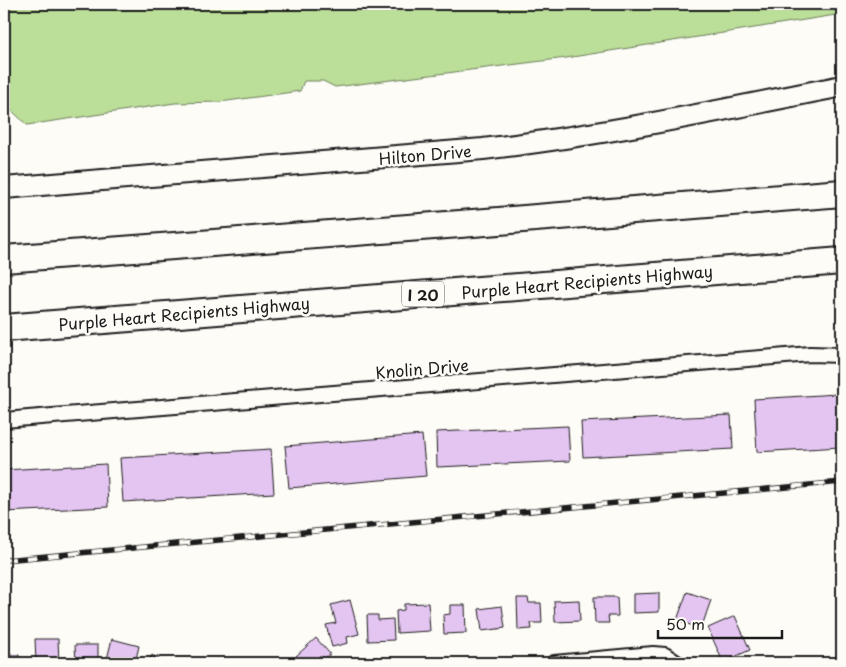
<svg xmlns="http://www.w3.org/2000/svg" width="846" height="667" font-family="'Playpen Sans',sans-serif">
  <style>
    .green { fill: #bbde99; stroke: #6c7d5a }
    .building { fill: #e4c4f1; stroke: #1c1c1c }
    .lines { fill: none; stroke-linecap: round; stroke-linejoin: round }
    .street-casing { stroke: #1c1c1c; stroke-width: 18 }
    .secondary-casing { stroke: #1c1c1c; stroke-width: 24 }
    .highway-casing { stroke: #1c1c1c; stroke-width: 30 }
    .street { stroke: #fdfcf7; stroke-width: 14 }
    .secondary { stroke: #fdfcf7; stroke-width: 20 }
    .highway { stroke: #fdfcf7; stroke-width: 26 }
    .rail-casing { stroke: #1c1c1c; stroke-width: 5.5 }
    .rail { stroke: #fdfcf7; stroke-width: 4; stroke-dasharray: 11; stroke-linecap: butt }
    .labels { text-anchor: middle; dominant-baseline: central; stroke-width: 5; stroke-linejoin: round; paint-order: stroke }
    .shield { fill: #fdfcf7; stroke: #605f5e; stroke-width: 1 }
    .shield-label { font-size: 15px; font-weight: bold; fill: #1c1c1c }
    .street-label { font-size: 16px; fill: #1c1c1c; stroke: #fdfcf7 }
  </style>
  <rect width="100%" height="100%" fill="#fdfcf7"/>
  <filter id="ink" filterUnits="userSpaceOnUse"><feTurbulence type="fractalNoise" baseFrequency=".02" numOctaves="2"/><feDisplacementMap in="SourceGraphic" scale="10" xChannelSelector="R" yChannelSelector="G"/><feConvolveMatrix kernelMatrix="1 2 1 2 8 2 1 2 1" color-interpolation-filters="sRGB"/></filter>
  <g filter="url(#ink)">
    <path class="green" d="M4,4H842V14L566,58L335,87L323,81H304L300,91L220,102L175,103L27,125L8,107L4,88Z"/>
    <path class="building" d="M837,394L840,447L757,452L754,399Z
      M731,415L733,449L583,457L581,422Z
      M568,426L570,461L437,467L436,432Z
      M422,435L426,476L289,488L285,446Z
      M271,449L274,493L123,502L120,458Z
      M106,464L108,507L4,512V470Z
      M687,592L711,600L701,629L677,620Z
      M659,593V612L633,613V594Z
      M594,597H617L618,616H608L609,623H595Z
      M517,598H528L529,603H541L542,623H531L532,629L518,630Z
      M350,600L359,634L347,637L348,643L332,647L326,625L336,623L331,605Z
      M579,600L580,621L555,622L554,601Z
      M428,603L430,631L397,633L396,611L404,610V604Z
      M450,605H465L466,633L444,634L443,615L450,614Z
      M502,606L505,628L482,631L479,609Z
      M367,615H378V620L393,619L394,640L368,641Z
      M735,616L750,650L723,662L708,628Z
      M316,638L330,654L320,663H303L296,656Z
      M35,639H58L59,663H36Z
      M112,639L139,646L135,663H106Z
      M75,645H98V663H76Z
      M4,649H9V655H19V663H4Z
      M152,655L165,663H147Z"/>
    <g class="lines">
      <defs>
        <path id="street" d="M4,420L810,354L842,355
          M554,663L653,654L665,655L677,663"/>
        <path id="secondary" d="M4,188L483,149C604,135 723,110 842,86"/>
        <path id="highway" d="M4,259L499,221L842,193
          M4,328L842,261"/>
      </defs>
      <use href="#street" class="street-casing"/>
      <use href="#secondary" class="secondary-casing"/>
      <use href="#highway" class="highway-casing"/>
      <use href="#street" class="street"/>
      <use href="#secondary" class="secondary"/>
      <use href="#highway" class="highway"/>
      <defs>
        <path id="rail" d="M4,560L842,482"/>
      </defs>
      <use href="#rail" class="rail-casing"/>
      <use href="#rail" class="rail"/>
    </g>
  </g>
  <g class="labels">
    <rect class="shield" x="402" y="281.5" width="42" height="25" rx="4"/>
    <g class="shield-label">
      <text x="423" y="294">I 20</text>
    </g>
    <g class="street-label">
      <text transform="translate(425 154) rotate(-5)">Hilton Drive</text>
      <text transform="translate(587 281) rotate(-5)">Purple Heart Recipients Highway</text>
      <text transform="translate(184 313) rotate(-5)">Purple Heart Recipients Highway</text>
      <text transform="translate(422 368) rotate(-5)">Knolin Drive</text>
    </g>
  </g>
  <rect width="846" height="667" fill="none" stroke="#fdfcf7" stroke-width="20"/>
  <rect x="10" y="10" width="826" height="647" fill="none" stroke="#1c1c1c" stroke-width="2" filter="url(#ink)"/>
  <path d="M658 630v8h124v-8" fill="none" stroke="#1c1c1c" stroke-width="2.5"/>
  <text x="666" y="630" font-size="15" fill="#1c1c1c" stroke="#fdfcf7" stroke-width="4" paint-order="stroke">50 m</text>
</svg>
